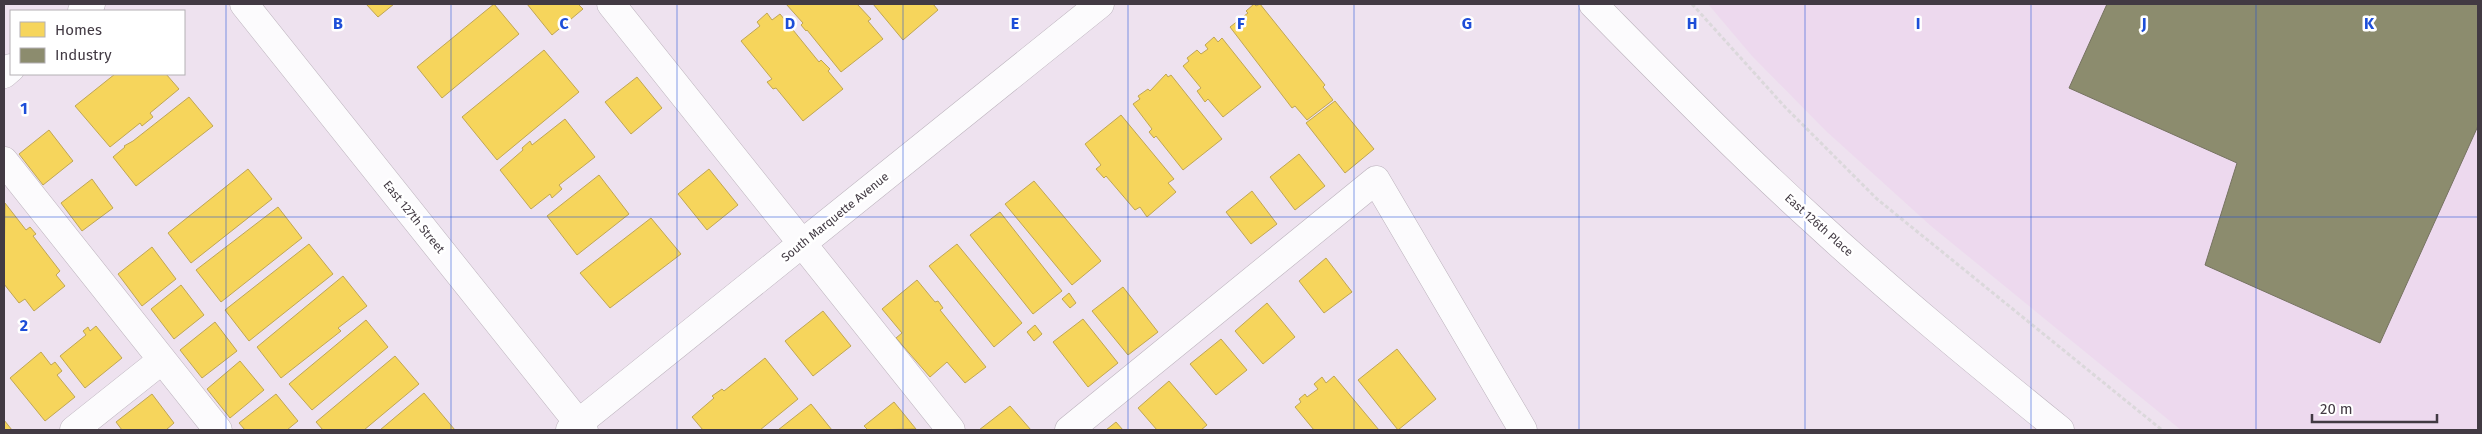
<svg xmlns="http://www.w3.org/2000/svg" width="2482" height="434" font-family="'Fira Sans',sans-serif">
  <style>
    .built { fill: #edd9ee }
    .homes { fill: #f6d55c; stroke: #c0a654 }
    .industry { fill: #8c8c6e; stroke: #767361 }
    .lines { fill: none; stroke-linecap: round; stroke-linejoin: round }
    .minor-casing { stroke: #bbb2bc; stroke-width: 29 }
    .path { stroke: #dbd8db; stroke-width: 3; stroke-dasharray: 4 2.5; stroke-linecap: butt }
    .minor { stroke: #fcfbfd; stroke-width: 28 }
    .grid { fill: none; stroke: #1d4ed8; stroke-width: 1; stroke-opacity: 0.55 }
    .labels { text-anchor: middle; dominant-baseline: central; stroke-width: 5; stroke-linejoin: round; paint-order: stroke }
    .street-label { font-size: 12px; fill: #423a43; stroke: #fff }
    .grid-label { font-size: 16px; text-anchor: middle; font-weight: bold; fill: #1d4ed8; stroke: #fff; stroke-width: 5; stroke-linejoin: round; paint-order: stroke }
  </style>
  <rect width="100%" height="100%" fill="#eee2ef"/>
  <path class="built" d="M1708,4H2478V430H2181L1931,226L1826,131L1752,56Z"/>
  <path class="homes" d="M366,4H394L378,17Z
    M494,4L519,34L442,98L417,67Z
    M527,4H578L583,9L552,35Z
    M786,4H857L871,19L868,21L883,39L841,72L807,30L806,31L801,25L803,23Z
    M873,4H933L938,10L903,40Z
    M1254,4L1256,6L1260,4L1325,85L1323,87L1333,100L1307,120L1295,106L1292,108L1230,27L1248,13L1246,11Z
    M767,13L772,20L780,14L819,62L821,60L830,69L828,71L843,89L803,121L776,88L773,89L767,82L772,79L741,41L760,26L757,22Z
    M1214,37L1218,42L1222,38L1261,87L1223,117L1208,99L1205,102L1197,91L1201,88L1183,66L1189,61L1187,58L1197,50L1201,54L1208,49L1205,45Z
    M544,50L579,92L497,160L462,117Z
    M115,74H166L179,89L150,113L153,117L142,126L140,123L110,147L75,106Z
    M1166,74L1168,77L1171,75L1222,139L1183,170L1156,136L1154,138L1149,132L1152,129L1133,104L1140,99L1138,96L1148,89L1150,91Z
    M637,77L662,108L631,134L605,102Z
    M189,97L213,126L136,186L113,157L125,147L124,146L133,141Z
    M1335,101L1374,149L1345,173L1306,123Z
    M1121,115L1174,179L1168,183L1176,192L1147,217L1140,207L1135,210L1106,176L1104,178L1096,169L1101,165L1085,144Z
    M565,119L595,157L559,185L562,189L552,198L550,194L531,209L500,170L523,150L522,148L530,141L532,145Z
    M49,130L73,161L43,185L19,154Z
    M1299,154L1325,186L1295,210L1270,177Z
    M248,169L272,199L191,263L168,233Z
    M709,169L738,205L707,230L678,194Z
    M599,175L629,214L577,255L547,216Z
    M92,179L113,208L82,231L61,203Z
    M1034,181L1101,261L1072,285L1005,204Z
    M1252,191L1277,224L1251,244L1226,212Z
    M5,203L26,230L30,227L36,234L33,236L60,271L56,275L65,286L34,311L25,299L19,303L4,284Z
    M278,207L302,238L221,302L196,270Z
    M1000,212L1062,291L1033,314L970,235Z
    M651,218L681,254L610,308L580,273Z
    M309,244L333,274L249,341L225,310Z
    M957,244L1022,323L994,347L929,266Z
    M152,247L176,279L142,306L118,274Z
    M1326,258L1352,292L1324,313L1299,281Z
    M343,276L367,306L338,328L341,331L281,378L257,347Z
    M917,280L935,302L938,301L943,308L940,310L986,367L965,383L947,362L930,377L896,338L902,333L882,309Z
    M181,285L204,315L174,339L151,309Z
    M1123,287L1158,332L1128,355L1092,311Z
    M1069,293L1076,303L1070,308L1062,299Z
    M1267,303L1295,337L1263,364L1235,331Z
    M823,311L851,346L813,376L785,341Z
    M1083,319L1118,363L1088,387L1053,342Z
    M366,320L388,347L312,410L289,384Z
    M215,322L237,351L202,378L180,350Z
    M1035,325L1042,334L1034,341L1027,332Z
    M96,326L122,358L85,388L60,356L86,335L83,331L88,327L90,331Z
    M1221,339L1247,370L1216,395L1190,364Z
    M1397,349L1436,399L1398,430L1358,380Z
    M41,352L51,365L55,362L62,371L57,375L75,397L45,421L10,378Z
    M395,356L419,384L364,430H323L316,422Z
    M765,358L798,399L760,430H703L692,417L714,398L712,396L722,389L724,391Z
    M240,361L264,390L230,418L207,389Z
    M1334,376L1379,430H1314L1295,407L1301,402L1299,399L1305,394L1307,397L1318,389L1314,384L1322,377L1326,383Z
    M1169,381L1207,425L1201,430H1157L1138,408Z
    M424,393L455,430H380Z
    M152,394L174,423L166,430H122L116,422Z
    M276,394L298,421L287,430H245L239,423Z
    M894,402L916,429L868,430L864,426Z
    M811,404L832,430H778Z
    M1010,406L1031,430H979Z
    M4,420L12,430H4Z
    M1116,422L1123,430H1106Z"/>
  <path class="industry" d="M2107,4H2478V126L2380,343L2205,265L2237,163L2069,88Z"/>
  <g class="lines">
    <defs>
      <path id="minor" d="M244,4L584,430
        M611,4L951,430
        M1593,4C1665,77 1736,150 1812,219C1892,293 1976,362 2060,430
        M82,11L91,4
        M4,74L11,68
        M4,161L218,430
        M74,430L162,360
        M570,430L1100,4
        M1069,430L1376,180L1523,430"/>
    </defs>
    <use href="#minor" class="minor-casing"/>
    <path class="path" d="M1692,4L1785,107L1877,199L2162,430"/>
    <use href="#minor" class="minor"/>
  </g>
  <path class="grid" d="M226,4V430M451,4V430M677,4V430M903,4V430M1128,4V430M1354,4V430M1579,4V430M1805,4V430M2031,4V430M2256,4V430M4,217H2478"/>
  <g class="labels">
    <g class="street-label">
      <text transform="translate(414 217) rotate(51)">East 127th Street</text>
      <text transform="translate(835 217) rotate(-39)">South Marquette Avenue</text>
      <text transform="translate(1819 225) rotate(42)">East 126th Place</text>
    </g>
  </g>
  <g class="grid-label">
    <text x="338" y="29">B</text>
    <text x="564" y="29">C</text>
    <text x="790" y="29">D</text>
    <text x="1015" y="29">E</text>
    <text x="1241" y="29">F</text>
    <text x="1467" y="29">G</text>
    <text x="1692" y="29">H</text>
    <text x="1918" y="29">I</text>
    <text x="2144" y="29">J</text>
    <text x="2369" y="29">K</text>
    <text x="24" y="114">1</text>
    <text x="24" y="331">2</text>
  </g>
  <rect width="2482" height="434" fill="none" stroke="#423a43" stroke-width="10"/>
  <rect x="10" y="10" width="175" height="65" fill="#ffffff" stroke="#b3b0b4"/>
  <rect x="20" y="22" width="25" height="15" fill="#f6d55c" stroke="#b3b0b4"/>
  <text x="55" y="35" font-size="15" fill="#423a43">Homes</text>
  <rect x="20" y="48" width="25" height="15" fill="#8c8c6e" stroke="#b3b0b4"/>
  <text x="55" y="60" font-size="15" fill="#423a43">Industry</text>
  <path d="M2312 414v8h125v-8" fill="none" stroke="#423a43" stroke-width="2.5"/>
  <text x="2320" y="414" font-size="15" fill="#423a43" stroke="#ffffff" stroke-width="4" paint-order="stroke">20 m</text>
</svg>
